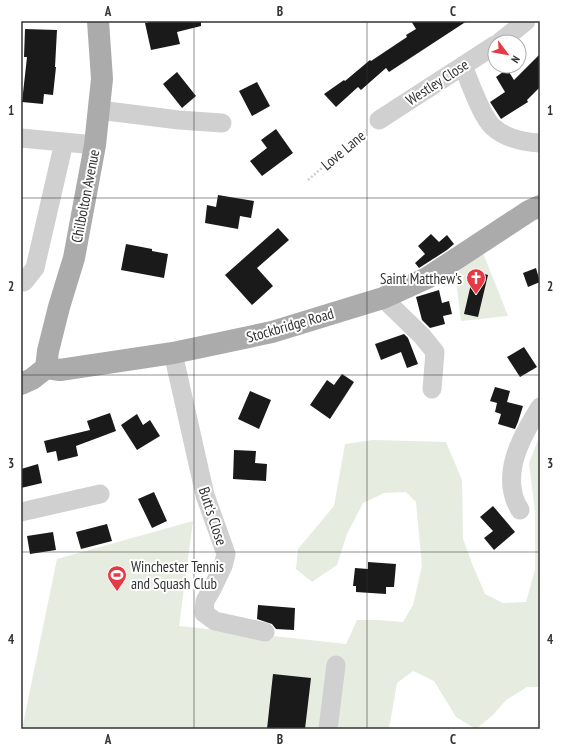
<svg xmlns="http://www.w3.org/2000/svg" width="561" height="750" font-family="'PT Sans Narrow',sans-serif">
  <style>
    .green { fill: #e6ecdf }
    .building { fill: #1a1a1a }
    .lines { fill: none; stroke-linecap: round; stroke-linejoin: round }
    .path { stroke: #cdcdcd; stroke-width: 2.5; stroke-dasharray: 2 2; stroke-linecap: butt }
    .minor { stroke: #d0d0d0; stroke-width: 19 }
    .major { stroke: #ababab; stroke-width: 22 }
    .grid { fill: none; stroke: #333; stroke-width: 1; stroke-opacity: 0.55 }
    .labels { text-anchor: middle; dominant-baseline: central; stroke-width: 4; stroke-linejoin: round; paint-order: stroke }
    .street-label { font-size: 15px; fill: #333; stroke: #fff }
    .poi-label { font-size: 15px; fill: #333; stroke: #fff; text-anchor: end }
    .neatline { fill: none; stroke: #333; stroke-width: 1.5 }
    .grid-label { font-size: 13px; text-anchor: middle; font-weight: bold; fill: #333 }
  </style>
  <rect width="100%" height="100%" fill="#fff"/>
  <path class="green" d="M483,253L508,316L461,321L456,280L460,269Z
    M540,435V687H527L506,700L493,715L476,729L456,717L434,681L413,671L397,683L389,729H22L57,559L193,521L179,626L346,644L357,620H378L403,622L413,605L422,566L416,502L406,492L384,493L363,503L347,534L337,565L312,582L296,569L298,549L334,506L345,444L373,440L446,442L462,480L463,539L473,566L485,594L503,603L526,602L535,570V512L529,463Z"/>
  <path class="building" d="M155,21H201V26L177,32L180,44L151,50L145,23Z
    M411,21H467L389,72L386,68L361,90L358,87L336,107L324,94L344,80L345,81L370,60L371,61L407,37L406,35L416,29Z
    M25,29L57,30L55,67H56L53,95L44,94L43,104L22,102L27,57H24Z
    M540,54V87L527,100L528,102L501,119L490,102L505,92L496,77L507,69L514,80Z
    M177,72L196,96L182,108L163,84Z
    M257,82L270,106L252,116L239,91Z
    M276,129L293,153L262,176L250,161L267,148L261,140Z
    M218,195L254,201L251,218L240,216L238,229L205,223L207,205L216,207Z
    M278,228L289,240L257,268L273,286L252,305L225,275Z
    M431,234L439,242L447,235L454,244L447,250L419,268L415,263L425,254L418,246Z
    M126,244L152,249V251L168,254L164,278L121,270Z
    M536,268L540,282L528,287L523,273Z
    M474,271L488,275L478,317L464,314Z
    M439,290L442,303L449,301L452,314L443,316L445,324L430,328L422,320L416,297Z
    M404,334L408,338L418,364L407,368L401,352L381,360L375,344Z
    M524,347L537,367L520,377L507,357Z
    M342,374L354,382L330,419L310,405L327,380L334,385Z
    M495,387L510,391L507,402L523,406L518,422L515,429L498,424L501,414L495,412L497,403L490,401Z
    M250,391L271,400L259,429L238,419Z
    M110,413L116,431L76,446L78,456L58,461L56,451L47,453L44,441L90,430L87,421Z
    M137,414L143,425L150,420L160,436L137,450L121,425Z
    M234,450L256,451L255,463L267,464L266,481L233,479Z
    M38,464L42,483L21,488V469Z
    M154,492L167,521L152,528L138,499Z
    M493,506L515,532L494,550L484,538L493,531L480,517Z
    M107,524L112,541L81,549L76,532Z
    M53,532L56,550L30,554L27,536Z
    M368,562L396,564L394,587H386V594L356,592V586H353L355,568L368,569Z
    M258,605L295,608L294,630L276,629L272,624L257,619Z
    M273,674L311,678L305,729H267Z"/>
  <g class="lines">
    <path class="path" d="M308,180L366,130"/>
    <path class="minor" d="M500,42L526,21
      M463,66C470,82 481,116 493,127C505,138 524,142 540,143
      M99,110L179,120L222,123
      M379,120L495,45
      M21,138L95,145
      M24,282L35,268L64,142
      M383,298L422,336L435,352L432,389
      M173,353L205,495L226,554L223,566L212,589L205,601L204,613L215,621L265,632
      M520,510C517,505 514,499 513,493C506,463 525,431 540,407
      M21,512L100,494
      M328,729L336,665"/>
    <path class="major" d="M46,368L48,351L59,307L74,258L95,145L102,79L98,21
      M21,384L32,379L46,368L60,370L173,353L272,332L383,298L427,278L529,211L540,206"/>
  </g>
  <path class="grid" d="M194,21V729M367,21V729M21,198H540M21,375H540M21,552H540"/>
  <defs>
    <symbol id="church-pin" viewBox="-11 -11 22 30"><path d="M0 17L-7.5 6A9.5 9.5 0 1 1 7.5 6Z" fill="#e63946" stroke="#fff"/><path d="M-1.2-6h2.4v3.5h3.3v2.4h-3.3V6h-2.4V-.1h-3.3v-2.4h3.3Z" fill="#fff"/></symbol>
    <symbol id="stadium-pin" viewBox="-11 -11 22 30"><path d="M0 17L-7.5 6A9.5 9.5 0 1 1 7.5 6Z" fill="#e63946" stroke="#fff"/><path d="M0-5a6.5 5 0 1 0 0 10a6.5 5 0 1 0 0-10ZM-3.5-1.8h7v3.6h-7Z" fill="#fff"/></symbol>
  </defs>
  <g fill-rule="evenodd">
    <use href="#church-pin" x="465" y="267" width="22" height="30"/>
    <use href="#stadium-pin" x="106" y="564" width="22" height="30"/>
  </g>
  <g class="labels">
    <g class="street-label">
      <text transform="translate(437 82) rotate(-33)">Westley Close</text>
      <text transform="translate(343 150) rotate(-40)">Love Lane</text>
      <text transform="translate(85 196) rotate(-79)">Chilbolton Avenue</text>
      <text transform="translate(290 325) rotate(-16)">Stockbridge Road</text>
      <text transform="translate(213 516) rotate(72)">Butt's Close</text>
    </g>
    <g class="poi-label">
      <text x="462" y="278">Saint Matthew's</text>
      <text x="131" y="566" text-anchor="start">Winchester Tennis<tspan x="131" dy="17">and Squash Club</tspan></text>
    </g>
  </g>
  <rect width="561" height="750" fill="none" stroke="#ffffff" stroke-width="44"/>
  <g transform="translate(507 54) rotate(122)"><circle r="19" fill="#ffffff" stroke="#adadad"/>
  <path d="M0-3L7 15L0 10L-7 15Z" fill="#e63946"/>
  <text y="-6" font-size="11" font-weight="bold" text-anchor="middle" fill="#333333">N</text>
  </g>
  <rect x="22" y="22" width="517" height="706" class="neatline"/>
  <g class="grid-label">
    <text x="108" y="16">A</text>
    <text x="280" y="16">B</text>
    <text x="453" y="16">C</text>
    <text x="11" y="115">1</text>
    <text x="550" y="115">1</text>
    <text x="11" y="291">2</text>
    <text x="550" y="291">2</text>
    <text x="11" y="468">3</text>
    <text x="550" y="468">3</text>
    <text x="11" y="644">4</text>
    <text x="550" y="644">4</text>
    <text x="108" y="744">A</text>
    <text x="280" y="744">B</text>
    <text x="453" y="744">C</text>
  </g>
</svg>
